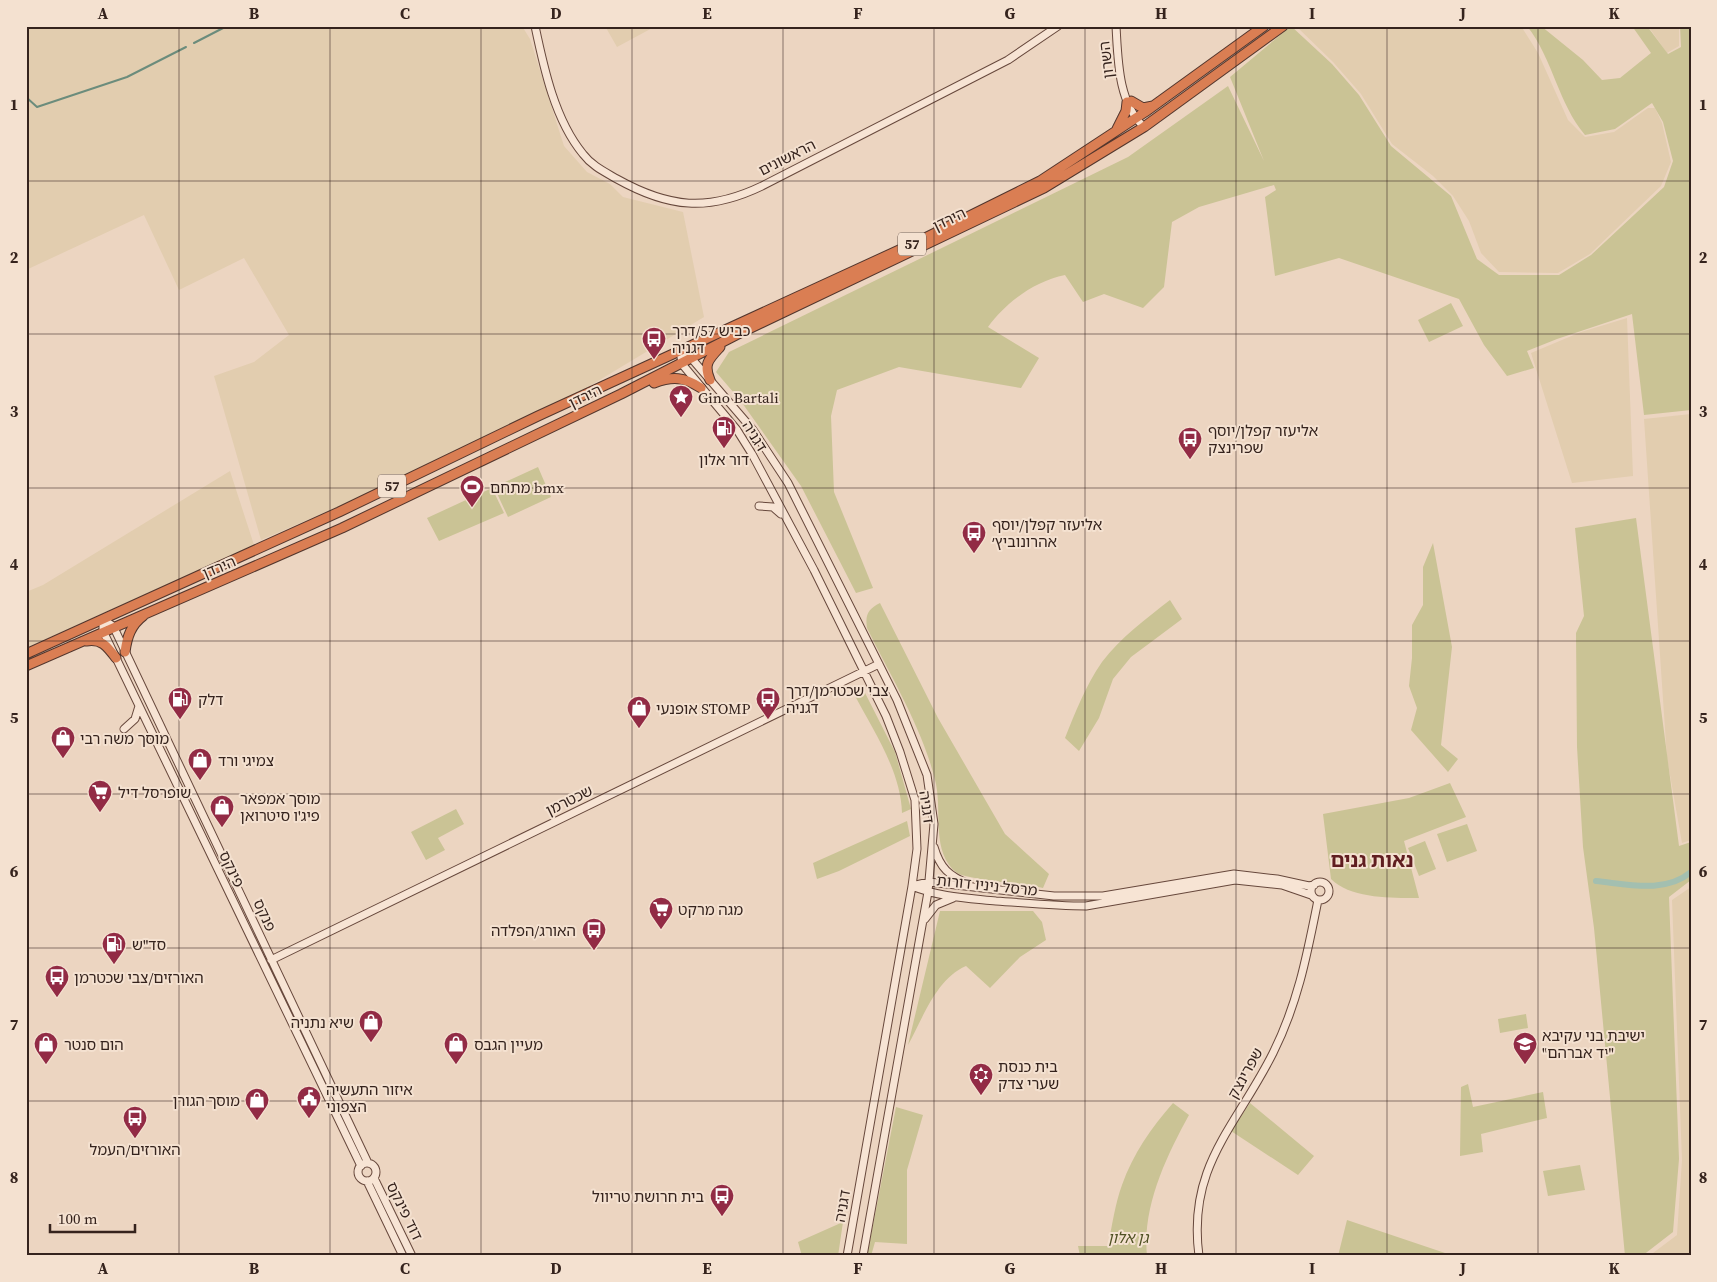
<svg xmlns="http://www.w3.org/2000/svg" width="1717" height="1282" font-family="'Source Serif 4','Noto Sans Hebrew',serif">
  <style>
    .farmland { fill: #e2cdaf }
    .green { fill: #cac395 }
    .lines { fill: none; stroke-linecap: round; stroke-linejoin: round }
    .stream { stroke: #6b8c7c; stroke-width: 2 }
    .canal { stroke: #a3bfb0; stroke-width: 6 }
    .secondary-casing { stroke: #67483c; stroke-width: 9 }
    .highway-casing { stroke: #53362d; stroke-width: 11 }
    .secondary { stroke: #f7e4d4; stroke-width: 7 }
    .highway { stroke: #da7e53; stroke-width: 9 }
    .grid { fill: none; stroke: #35231d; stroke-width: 1; stroke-opacity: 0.55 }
    .labels { text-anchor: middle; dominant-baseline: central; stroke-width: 4; stroke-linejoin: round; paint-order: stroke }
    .shield { fill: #f4e1d0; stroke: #6e5c53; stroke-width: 1 }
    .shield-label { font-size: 14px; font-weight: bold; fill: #35231d }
    .street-label { font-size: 15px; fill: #35231d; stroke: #f4e1d0 }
    .poi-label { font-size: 15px; fill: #35231d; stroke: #f4e1d0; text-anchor: start }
    .park-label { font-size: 15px; font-style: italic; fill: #505124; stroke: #f4e1d0 }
    .district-label { font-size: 20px; font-weight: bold; fill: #601e20; stroke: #f4e1d0 }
    .neatline { fill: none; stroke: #35231d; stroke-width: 2 }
    .grid-label { font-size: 16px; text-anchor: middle; font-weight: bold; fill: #35231d }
  </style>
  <rect width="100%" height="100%" fill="#ecd5c1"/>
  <path class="farmland" d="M26,26H522L530,39L564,146L587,172L610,184L623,197L683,212L704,317L583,390L386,486L261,540L214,376L254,362L289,335L244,258L179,290L144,215L26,270Z
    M605,26H656L617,47Z
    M1296,26H1521L1538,53L1568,120L1585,137L1614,132L1648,108H1655L1662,123L1671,162L1661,186L1590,254L1558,273L1499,272L1481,253L1469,221L1453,196L1433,176L1392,144L1361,94L1333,62Z
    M1648,26H1679V46L1667,53Z
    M1627,318L1633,476L1572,483L1531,353L1581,332Z
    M1691,414V840L1682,843L1667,758L1644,419Z
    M230,471L254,545L26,648V592L43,585Z
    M1691,887V1256H1649L1677,1235L1682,1160L1672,900Z"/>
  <path class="green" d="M1291,26L1332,64L1359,95L1391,146L1451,196L1477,259L1499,275H1559L1591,255L1664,187L1673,161L1663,122L1652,103L1615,129L1585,135C1558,103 1553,59 1527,26H1541L1583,60L1602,80L1620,78L1651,53L1632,26H1647L1668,54L1681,47L1680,26H1691V410L1644,415L1632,314L1557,339L1527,351L1534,368L1507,376L1484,345L1459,299L1339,258L1275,276L1265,197L1276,190L1274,185L1199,207L1172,222L1164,287L1143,308L1104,294L1083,302L1065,275C1035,281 1006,302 988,327L1039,358L1021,388L899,367L837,390L831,416L834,492L873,588L856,593L801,486L740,400L716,372L729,352L1128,157L1228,86L1264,161L1230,77Z
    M1451,303L1463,326L1429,342L1418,320Z
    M538,467L551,497L508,517L494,487Z
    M492,488L504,513L439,541L427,518Z
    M1636,518L1679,846L1691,842V880L1669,897L1679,1159L1673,1232L1642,1256H1625L1594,928L1583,847L1577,747L1576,633L1584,616L1575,528Z
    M1433,543L1452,647L1441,745L1458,759L1448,772L1411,730L1417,708L1409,686L1412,658V625L1423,605V567Z
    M1170,600L1182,619L1131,657L1113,679L1099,718L1079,751L1065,738C1075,713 1086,685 1102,662C1120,638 1147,618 1170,600Z
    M880,603L938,718L1005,834L1049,874L1043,888C1029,885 965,879 957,873C931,852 942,815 936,784C924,731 891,677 867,628C865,615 868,609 880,603Z
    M862,687L895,752L911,809L902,813C901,771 873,730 854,694Z
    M1450,783L1466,817L1404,841L1419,898C1393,898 1351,899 1331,879L1323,814L1409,798Z
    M456,809L464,824L438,838L445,850L426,860L411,832Z
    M907,821L910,836L839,871L817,879L813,863Z
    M1467,824L1477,851L1447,862L1437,834Z
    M1425,841L1436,869L1419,876L1408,848Z
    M940,911H1033L1042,922L1046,940L1020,957L990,988L966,966C936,979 923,1018 908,1045Z
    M1526,1014L1528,1028L1500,1033L1498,1019Z
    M1468,1084L1473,1107L1543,1092L1547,1118L1481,1134L1483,1152L1460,1156L1461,1087Z
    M1173,1103L1189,1115C1166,1157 1142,1207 1147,1256H1080L1078,1246H1108C1112,1226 1115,1204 1122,1185C1133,1154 1151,1128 1173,1103Z
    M1250,1103L1314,1156L1298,1175L1231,1131Z
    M896,1107L923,1115L907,1170V1244L875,1242L871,1256H867Z
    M1580,1165L1585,1190L1548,1196L1543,1171Z
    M1347,1220L1445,1253V1256H1338Z
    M843,1222L838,1256H802L798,1242Z"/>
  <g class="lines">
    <path class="stream" d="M194,43L227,26
      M26,97L37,107L127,77L186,47"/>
    <path class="canal" d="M1596,881C1627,884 1665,894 1691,872"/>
    <defs>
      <path id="secondary" d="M535,26C544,69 555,120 583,154C592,166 605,172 617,179C669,208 708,212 762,186L1008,60L1058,26
        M1116,26C1118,60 1118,103 1144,127
        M680,350L692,359L753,430L788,483L897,700L927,775L934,824L928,892L863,1256
        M680,350L682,364L737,430L752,454L814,570L886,716L900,752L915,800L917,849L912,886L847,1256
        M759,506L773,507L781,514
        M103,619L113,626L116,632L368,1163
        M103,619V631L361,1166
        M124,729L135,719L139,706
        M934,847C940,868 949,876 969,884
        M1311 891a9 9 0 1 1 18 0a9 9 0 1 1-18 0Z
        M912,886L929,882L1054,896H1103L1234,874L1277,879L1309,886L1314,885
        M912,886C939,897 967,898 996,901C1026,903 1056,906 1086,906L1235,880L1282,885L1311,895
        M925,919L936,905L953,898
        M271,960L879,664
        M358 1172a9 9 0 1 1 18 0a9 9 0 1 1-18 0Z
        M374,1178L412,1256
        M367,1181L403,1256
        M1199,1256C1187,1166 1236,1127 1273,1053C1298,1003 1307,955 1318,900"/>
      <path id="highway" d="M1131,101L1143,108L1153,106
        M1117,129L1126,111L1127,102
        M710,380C703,364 709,359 720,347
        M654,383C673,376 684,377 701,388
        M86,641C101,638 107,646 116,658
        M125,652C127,637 131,625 143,616
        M26,654L339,512L538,416L923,239L1040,181L1145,112L1264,26
        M26,666L342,528L621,394L736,335L1044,188L1144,127L1283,26"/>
    </defs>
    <use href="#secondary" class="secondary-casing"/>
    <use href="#highway" class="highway-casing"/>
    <use href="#secondary" class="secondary"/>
    <use href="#highway" class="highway"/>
  </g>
  <path class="grid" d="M179,26V1256M330,26V1256M481,26V1256M632,26V1256M783,26V1256M934,26V1256M1085,26V1256M1236,26V1256M1387,26V1256M1538,26V1256M26,181H1691M26,334H1691M26,488H1691M26,641H1691M26,794H1691M26,948H1691M26,1101H1691"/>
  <defs>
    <symbol id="bus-pin" viewBox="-11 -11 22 30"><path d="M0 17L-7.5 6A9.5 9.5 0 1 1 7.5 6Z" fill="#922b45" stroke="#f4e1d0"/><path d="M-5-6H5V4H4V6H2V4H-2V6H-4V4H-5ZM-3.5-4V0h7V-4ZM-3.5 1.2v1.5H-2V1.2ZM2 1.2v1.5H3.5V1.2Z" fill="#fff"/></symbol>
    <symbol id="sight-pin" viewBox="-11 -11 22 30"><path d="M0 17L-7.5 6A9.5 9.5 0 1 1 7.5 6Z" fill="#922b45" stroke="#f4e1d0"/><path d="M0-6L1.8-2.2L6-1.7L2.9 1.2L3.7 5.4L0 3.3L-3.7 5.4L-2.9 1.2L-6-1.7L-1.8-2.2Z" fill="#fff"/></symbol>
    <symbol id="fuel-pin" viewBox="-11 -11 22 30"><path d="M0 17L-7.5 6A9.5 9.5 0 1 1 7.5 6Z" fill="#922b45" stroke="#f4e1d0"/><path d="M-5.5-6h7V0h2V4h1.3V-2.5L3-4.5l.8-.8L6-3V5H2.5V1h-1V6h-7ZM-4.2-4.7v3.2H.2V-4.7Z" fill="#fff"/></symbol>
    <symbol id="stadium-pin" viewBox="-11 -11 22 30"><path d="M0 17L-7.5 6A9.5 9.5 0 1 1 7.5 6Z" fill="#922b45" stroke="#f4e1d0"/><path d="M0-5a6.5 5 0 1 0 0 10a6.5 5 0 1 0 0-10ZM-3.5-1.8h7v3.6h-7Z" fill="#fff"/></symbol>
    <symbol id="shop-pin" viewBox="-11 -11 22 30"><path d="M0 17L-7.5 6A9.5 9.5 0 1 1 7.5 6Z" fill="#922b45" stroke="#f4e1d0"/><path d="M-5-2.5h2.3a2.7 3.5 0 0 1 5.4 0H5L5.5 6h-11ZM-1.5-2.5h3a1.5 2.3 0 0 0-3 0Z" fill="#fff"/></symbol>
    <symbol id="supermarket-pin" viewBox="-11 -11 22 30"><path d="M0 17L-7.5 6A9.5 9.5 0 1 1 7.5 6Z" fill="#922b45" stroke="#f4e1d0"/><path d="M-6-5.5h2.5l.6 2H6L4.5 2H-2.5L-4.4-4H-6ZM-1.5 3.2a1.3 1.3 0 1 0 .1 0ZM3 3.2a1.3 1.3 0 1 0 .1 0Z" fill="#fff"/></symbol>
    <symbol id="school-pin" viewBox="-11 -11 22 30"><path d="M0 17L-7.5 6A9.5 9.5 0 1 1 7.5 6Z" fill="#922b45" stroke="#f4e1d0"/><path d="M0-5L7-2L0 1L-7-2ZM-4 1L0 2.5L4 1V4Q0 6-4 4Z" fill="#fff"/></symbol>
    <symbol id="synagogue-pin" viewBox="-11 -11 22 30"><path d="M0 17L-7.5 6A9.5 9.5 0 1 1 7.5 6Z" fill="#922b45" stroke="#f4e1d0"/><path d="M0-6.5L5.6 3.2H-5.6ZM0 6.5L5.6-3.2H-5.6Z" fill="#fff"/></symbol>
    <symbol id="civic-pin" viewBox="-11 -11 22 30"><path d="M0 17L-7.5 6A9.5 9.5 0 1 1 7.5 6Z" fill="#922b45" stroke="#f4e1d0"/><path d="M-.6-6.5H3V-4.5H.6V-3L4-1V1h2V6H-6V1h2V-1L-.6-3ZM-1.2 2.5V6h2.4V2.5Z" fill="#fff"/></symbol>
  </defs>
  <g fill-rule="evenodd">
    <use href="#bus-pin" x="640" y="325" width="28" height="38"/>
    <use href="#sight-pin" x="667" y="383" width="28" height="38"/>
    <use href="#fuel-pin" x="710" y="414" width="28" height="38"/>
    <use href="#bus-pin" x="1176" y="425" width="28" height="38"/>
    <use href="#stadium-pin" x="458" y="473" width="28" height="38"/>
    <use href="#bus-pin" x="960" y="519" width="28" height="38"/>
    <use href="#fuel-pin" x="166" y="685" width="28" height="38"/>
    <use href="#bus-pin" x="754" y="685" width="28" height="38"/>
    <use href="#shop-pin" x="625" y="694" width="28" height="38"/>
    <use href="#shop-pin" x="49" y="724" width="28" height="38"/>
    <use href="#shop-pin" x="186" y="746" width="28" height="38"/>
    <use href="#supermarket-pin" x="86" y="778" width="28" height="38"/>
    <use href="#shop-pin" x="208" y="793" width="28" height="38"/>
    <use href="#supermarket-pin" x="647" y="895" width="28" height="38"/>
    <use href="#bus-pin" x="580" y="916" width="28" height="38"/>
    <use href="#fuel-pin" x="100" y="930" width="28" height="38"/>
    <use href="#bus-pin" x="43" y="963" width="28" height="38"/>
    <use href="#shop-pin" x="357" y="1008" width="28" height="38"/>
    <use href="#shop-pin" x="32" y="1030" width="28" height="38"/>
    <use href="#shop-pin" x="442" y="1030" width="28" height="38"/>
    <use href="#school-pin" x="1511" y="1030" width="28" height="38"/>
    <use href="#synagogue-pin" x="967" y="1061" width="28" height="38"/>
    <use href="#civic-pin" x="295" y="1084" width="28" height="38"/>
    <use href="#shop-pin" x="243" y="1086" width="28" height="38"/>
    <use href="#bus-pin" x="121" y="1104" width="28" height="38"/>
    <use href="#bus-pin" x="708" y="1182" width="28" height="38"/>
  </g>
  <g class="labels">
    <g class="shield">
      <rect x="898" y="232.5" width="28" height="23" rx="4"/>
      <rect x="378" y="474.5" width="28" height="23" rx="4"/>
    </g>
    <g class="shield-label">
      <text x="912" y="244">57</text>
      <text x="392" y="486">57</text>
    </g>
    <g class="street-label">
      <text transform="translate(1106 60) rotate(-97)">השרון</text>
      <text transform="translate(787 157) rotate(-27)">הראשונים</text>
      <text transform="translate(949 219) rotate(-26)">הירדן</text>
      <text transform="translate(585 396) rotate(-26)">הירדן</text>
      <text transform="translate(755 436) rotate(58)">דגניה</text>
      <text transform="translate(219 567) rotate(-23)">הירדן</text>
      <text transform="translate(569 800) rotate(-26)">שכטרמן</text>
      <text transform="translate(927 807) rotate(82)">דגניה</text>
      <text transform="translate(232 869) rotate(64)">פינקס</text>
      <text transform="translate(987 885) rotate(6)">מרסל ניניו דורות</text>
      <text transform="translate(265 915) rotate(65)">פנקס</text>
      <text transform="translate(1245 1073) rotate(-61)">שפרינצק</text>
      <text transform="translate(842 1206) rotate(-80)">דגניה</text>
      <text transform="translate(405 1211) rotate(64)">דוד פינקס</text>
    </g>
    <g class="poi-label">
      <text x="672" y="330">כביש 57/דרך<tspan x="672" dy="17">דגניה</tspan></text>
      <text x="698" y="397">Gino Bartali</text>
      <text x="1208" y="430">אליעזר קפלן/יוסף<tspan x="1208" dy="17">שפרינצק</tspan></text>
      <text x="724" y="459" text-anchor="middle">דור אלון</text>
      <text x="490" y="487">מתחם bmx</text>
      <text x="992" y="524">אליעזר קפלן/יוסף<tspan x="992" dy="17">אהרונוביץ׳</tspan></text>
      <text x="786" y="690">צבי שכטרמן/דרך<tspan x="786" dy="17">דגניה</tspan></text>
      <text x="198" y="699">דלק</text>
      <text x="656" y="708">אופנעי STOMP</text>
      <text x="80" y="738">מוסך משה רבי</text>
      <text x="218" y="760">צמיגי ורד</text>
      <text x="118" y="792">שופרסל דיל</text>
      <text x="240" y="798">מוסך אמפאר<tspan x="240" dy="17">פיג'ו סיטרואן</tspan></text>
      <text x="678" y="909">מגה מרקט</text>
      <text x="576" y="930" text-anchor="end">האורג/הפלדה</text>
      <text x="132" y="944">סד"ש</text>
      <text x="74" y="977">האורזים/צבי שכטרמן</text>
      <text x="354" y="1022" text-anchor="end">שיא נתניה</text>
      <text x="1542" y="1035">ישיבת בני עקיבא<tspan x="1542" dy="17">"יד אברהם"</tspan></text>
      <text x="64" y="1044">הום סנטר</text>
      <text x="474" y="1044">מעיין הגבס</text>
      <text x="998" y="1066">בית כנסת<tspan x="998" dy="17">שערי צדק</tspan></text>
      <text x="326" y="1089">איזור התעשיה<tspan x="326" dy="17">הצפוני</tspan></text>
      <text x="240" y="1100" text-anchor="end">מוסך הגורן</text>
      <text x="135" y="1149" text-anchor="middle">האורזים/העמל</text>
      <text x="704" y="1196" text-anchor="end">בית חרושת טריוול</text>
    </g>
    <g class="park-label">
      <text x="1128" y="1237">גן אלון</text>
    </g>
    <g class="district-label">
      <text x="1372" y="860">נאות גנים</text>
    </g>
  </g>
  <rect width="1717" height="1282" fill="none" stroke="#f4e1d0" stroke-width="55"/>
  <path d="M50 1224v8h85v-8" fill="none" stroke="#35231d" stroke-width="2.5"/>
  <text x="58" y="1224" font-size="15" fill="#35231d" stroke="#f4e1d0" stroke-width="4" paint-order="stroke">100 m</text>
  <rect x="28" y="28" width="1662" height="1226" class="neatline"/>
  <g class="grid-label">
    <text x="103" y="19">A</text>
    <text x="254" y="19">B</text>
    <text x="405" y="19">C</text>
    <text x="556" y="19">D</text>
    <text x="707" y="19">E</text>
    <text x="858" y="19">F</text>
    <text x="1010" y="19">G</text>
    <text x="1161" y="19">H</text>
    <text x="1312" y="19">I</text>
    <text x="1463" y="19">J</text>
    <text x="1614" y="19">K</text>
    <text x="14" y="110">1</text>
    <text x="1703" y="110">1</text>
    <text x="14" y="263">2</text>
    <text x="1703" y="263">2</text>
    <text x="14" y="417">3</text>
    <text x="1703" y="417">3</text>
    <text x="14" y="570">4</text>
    <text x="1703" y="570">4</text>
    <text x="14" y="723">5</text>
    <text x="1703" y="723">5</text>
    <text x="14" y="877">6</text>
    <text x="1703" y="877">6</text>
    <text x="14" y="1030">7</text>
    <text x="1703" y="1030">7</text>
    <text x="14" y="1183">8</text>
    <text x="1703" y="1183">8</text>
    <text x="103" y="1274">A</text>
    <text x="254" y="1274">B</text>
    <text x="405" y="1274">C</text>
    <text x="556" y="1274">D</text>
    <text x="707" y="1274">E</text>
    <text x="858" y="1274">F</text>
    <text x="1010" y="1274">G</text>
    <text x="1161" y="1274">H</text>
    <text x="1312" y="1274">I</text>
    <text x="1463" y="1274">J</text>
    <text x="1614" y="1274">K</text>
  </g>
</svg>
